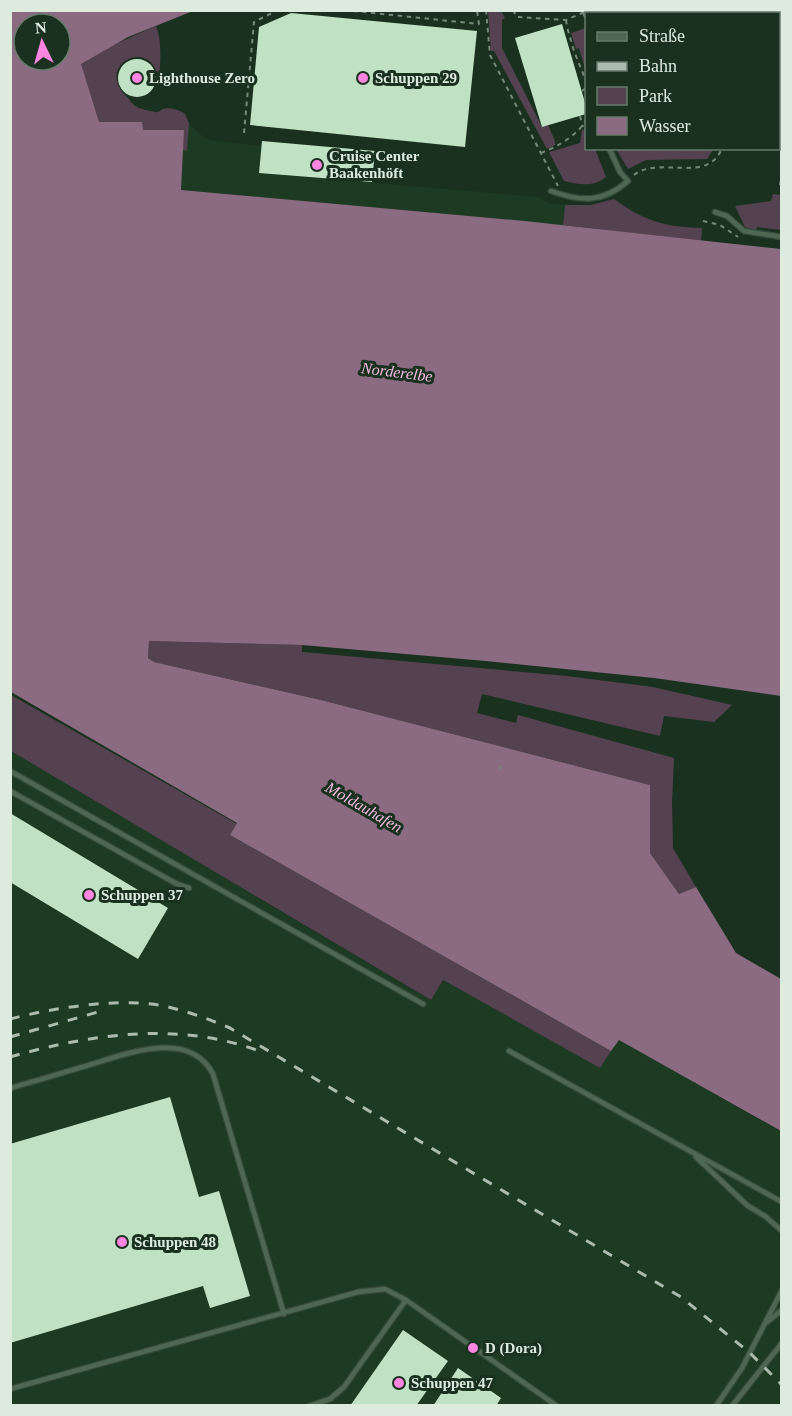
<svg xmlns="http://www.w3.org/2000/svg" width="792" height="1416" font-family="'Times New Roman',serif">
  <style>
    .built { fill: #1d3a23 }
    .green { fill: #554250 }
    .water { fill: #8b6b81; fill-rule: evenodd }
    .building { fill: #c1e1c5 }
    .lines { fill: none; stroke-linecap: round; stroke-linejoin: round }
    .lane-casing { stroke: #374b3c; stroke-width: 7 }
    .street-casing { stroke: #374b3c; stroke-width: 11 }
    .path { stroke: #768879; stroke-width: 2; stroke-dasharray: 4.5 4.5; stroke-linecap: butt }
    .lane { stroke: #4e6752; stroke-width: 4.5 }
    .street { stroke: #4e6752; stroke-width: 9 }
    .rail { stroke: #abbcae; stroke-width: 3; stroke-dasharray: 10 10; stroke-linecap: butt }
    .poi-dot { fill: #fe86e1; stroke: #1a311f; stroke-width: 2 }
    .labels { text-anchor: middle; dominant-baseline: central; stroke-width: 6; stroke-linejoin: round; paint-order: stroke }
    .poi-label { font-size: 15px; font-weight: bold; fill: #ddebdf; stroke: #1a311f; text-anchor: start }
    .water-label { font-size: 16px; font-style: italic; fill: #f1bae1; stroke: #1a311f }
  </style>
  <rect width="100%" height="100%" fill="#1a311f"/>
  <path class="built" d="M188,123L201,135L209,140L261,146L260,173L539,197L547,203L565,205L563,225L181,190L182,150H187Z
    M11,751L430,1000L443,980L600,1068L619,1039L781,1132V1405L11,1406Z"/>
  <path class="green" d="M488,11H501L505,18L502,20V48L542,127L548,125L555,141V145L547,149L494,51H491Z
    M156,26C162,39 161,67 158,82C156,35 92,63 127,97C130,100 133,105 137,107C141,109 150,111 155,112C159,113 160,110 163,109C171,107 179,110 185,114L189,123L187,151L182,150L183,130H142V122H99L80,64L104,49Z
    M586,28V69H585L579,48L576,49L571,33Z
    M586,129V148L595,149L606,177C593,187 579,185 564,181L549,152L580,143L582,130Z
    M714,148L707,159L646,160L628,169L616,149Z
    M773,194L781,195V230L757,227L756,230L745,227L735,206L771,201Z
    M614,199C644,221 665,227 702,228L701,241L563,225L565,205H591Z
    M149,641L302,645V652L567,676L653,687L732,705L714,722L664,716L660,736L482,694L477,713L516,723L518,715L674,758L672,803L673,848L696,887L679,894L650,853V785L321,700L154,662L148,658Z
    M11,695L237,824L230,835L611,1051L600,1068L443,980L431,1000L11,751Z"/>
  <path class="water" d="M11,10L193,11L128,37L81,64L99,122H142L143,130H184L181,190L525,221L781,249V696L654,678L486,661L302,645L149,641L148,658L154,662L321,700L650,785V853L679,894L696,887L736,953L781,979V1131L619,1040L611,1051L230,835L237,823L11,692ZM24,24H60V60H24Z"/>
  <path class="building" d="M291,13L477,31L465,147L250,125L259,27Z
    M562,24L586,106V114L542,127L515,38Z
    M118 78a19 19 0 1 1 38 0a19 19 0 1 1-38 0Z
    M262,141L375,151L372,182L259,173Z
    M10,813L168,908L138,959L10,882Z
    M170,1097L199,1197L219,1191L250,1296L210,1308L203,1286L10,1343V1144Z
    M403,1330L448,1361L416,1406H350Z
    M458,1368L501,1398L496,1406H433Z"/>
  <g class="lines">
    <defs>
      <path id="lane" d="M551,191C581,202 603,203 628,181L620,172L609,148
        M715,212L727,216L744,231L782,237
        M10,771L423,1004
        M10,791L177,884L189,888
        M509,1051L782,1202
        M10,1088C36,1081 61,1073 86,1066C124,1055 189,1027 213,1074L284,1314
        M696,1157L748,1206L765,1216L782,1231
        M767,1322L782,1310
        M10,1389L358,1292L385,1289L406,1300L557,1406
        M309,1406L330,1399L344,1387L406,1300
        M716,1406L742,1368L782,1290
        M732,1406L782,1343"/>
      <path id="street" d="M601,10L603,14
        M615,10L617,14
        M778,75L782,76"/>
    </defs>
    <use href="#lane" class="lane-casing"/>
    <use href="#street" class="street-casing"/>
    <path class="path" d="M344,10L479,24L477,10
      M486,10L490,55L558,186
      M513,10L517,17L566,20L589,10
      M663,10L664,14
      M686,10L693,14
      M583,13L586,19
      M566,20L567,27L574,51L586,81
      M778,25L782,26
      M582,91L586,88
      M580,116L583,127
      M244,133L254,22L278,10
      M541,153C557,147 578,135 586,120
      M634,175C659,155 708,185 722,148
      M780,185L782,174
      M703,221L720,225L738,237
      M500,769L501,766"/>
    <use href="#lane" class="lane"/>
    <use href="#street" class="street"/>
    <path class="rail" d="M10,1019C52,1008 116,998 159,1005C184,1010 206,1018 230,1028L681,1297L750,1353L782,1385
      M10,1037L98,1012
      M10,1057C90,1034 179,1021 259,1051"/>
  </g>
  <g class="poi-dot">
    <circle cx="137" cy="78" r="6"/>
    <circle cx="363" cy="78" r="6"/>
    <circle cx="317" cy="165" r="6"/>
    <circle cx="89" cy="895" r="6"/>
    <circle cx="122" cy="1242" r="6"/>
    <circle cx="473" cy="1348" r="6"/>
    <circle cx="399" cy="1383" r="6"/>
  </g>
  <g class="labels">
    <g class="poi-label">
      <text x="149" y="78">Lighthouse Zero</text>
      <text x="375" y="78">Schuppen 29</text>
      <text x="329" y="156">Cruise Center<tspan x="329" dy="17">Baakenhöft</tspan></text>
      <text x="101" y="895">Schuppen 37</text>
      <text x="134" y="1242">Schuppen 48</text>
      <text x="485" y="1348">D (Dora)</text>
      <text x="411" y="1383">Schuppen 47</text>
    </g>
    <g class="water-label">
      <text transform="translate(397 372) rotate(7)">Norderelbe</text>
      <text transform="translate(364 807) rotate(30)">Moldauhafen</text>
    </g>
  </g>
  <rect width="792" height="1416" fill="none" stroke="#ddebdf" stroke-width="24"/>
  <rect x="585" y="12" width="195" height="138" fill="#1a311f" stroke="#687b6c" stroke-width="1.5"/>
  <rect x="597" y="32" width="30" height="9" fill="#4e6752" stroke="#687b6c" stroke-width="1.5"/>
  <text x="639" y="42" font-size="18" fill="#ddebdf">Straße</text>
  <rect x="597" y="62" width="30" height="9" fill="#abbcae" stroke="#687b6c" stroke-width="1.5"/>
  <text x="639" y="72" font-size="18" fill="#ddebdf">Bahn</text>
  <rect x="597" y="87" width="30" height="18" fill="#554250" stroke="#687b6c" stroke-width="1.5"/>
  <text x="639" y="102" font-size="18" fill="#ddebdf">Park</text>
  <rect x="597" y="117" width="30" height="18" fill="#8b6b81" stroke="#687b6c" stroke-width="1.5"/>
  <text x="639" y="132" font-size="18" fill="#ddebdf">Wasser</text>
  <g transform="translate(42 42) rotate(355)"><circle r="28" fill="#1a311f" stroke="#687b6c" stroke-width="1.5"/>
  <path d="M0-4.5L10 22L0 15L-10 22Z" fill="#fe86e1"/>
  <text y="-9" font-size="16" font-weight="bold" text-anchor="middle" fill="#ddebdf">N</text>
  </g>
</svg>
